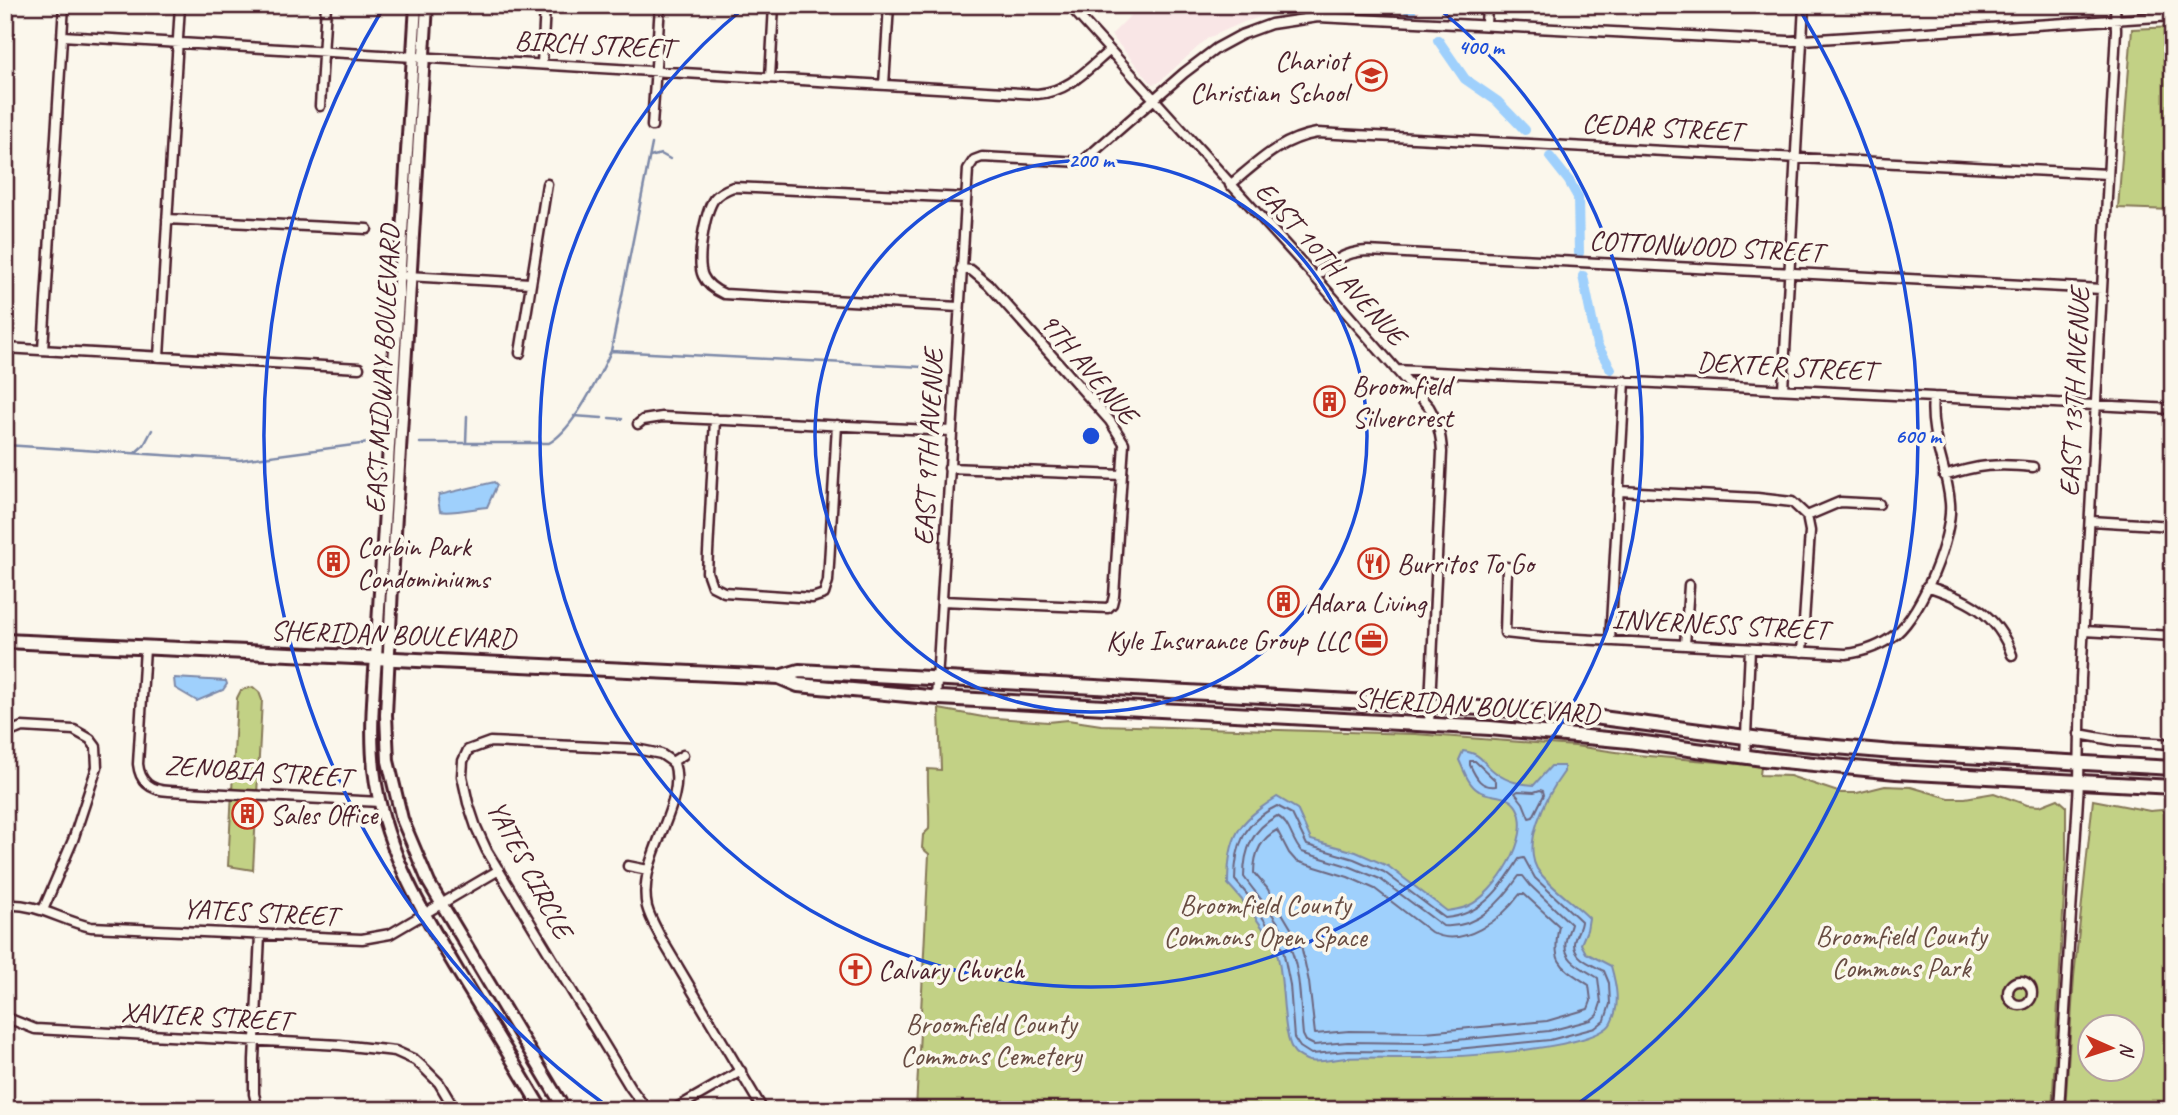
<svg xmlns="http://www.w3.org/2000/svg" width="2178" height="1115" font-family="Caveat,sans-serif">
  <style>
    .built { fill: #f9e6e6 }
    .green { fill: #c2d185; stroke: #867858; stroke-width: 2; fill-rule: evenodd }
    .water { fill: #9fd0fc; stroke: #7d89a8; stroke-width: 2 }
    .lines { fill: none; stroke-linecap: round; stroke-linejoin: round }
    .shore { stroke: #6c667f; stroke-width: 2 }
    .stream { stroke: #7d89a8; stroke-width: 2.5 }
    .canal { stroke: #9fd0fc; stroke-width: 10 }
    .minor-casing { stroke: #4a1f2b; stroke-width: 13 }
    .secondary-casing { stroke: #4a1f2b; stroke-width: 16 }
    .primary-casing { stroke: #4a1f2b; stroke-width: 18 }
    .minor { stroke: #fbf7ec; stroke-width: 8 }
    .secondary { stroke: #fbf7ec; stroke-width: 10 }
    .primary { stroke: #fbf7ec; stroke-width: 12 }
    .ring { fill: none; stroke: #1d4ed8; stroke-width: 3.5 }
    .labels { text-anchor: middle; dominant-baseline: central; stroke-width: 7; stroke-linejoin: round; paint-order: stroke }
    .street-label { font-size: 28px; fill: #4a1f2b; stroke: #fbf7ec }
    .poi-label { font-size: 28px; fill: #4a1f2b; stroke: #fbf7ec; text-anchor: start }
    .park-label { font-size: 28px; fill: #684c42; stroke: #fbf7ec }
    .centre { fill: #1d4ed8; stroke: #fbf7ec; stroke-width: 3.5 }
    .ring-label { font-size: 21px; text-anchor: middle; font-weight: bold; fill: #1d4ed8; stroke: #fbf7ec; stroke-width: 7; stroke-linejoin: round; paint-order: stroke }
  </style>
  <rect width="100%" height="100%" fill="#fbf7ec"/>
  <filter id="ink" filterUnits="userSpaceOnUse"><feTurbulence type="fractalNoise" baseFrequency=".0143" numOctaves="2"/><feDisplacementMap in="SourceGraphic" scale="14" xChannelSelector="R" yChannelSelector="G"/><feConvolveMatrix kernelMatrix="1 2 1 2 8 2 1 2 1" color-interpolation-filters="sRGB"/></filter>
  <g filter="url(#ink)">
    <path class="built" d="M1141,5H1412L1420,12L1318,7L1280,11L1244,22L1208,38L1158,83L1152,84L1111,35Z"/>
    <path class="green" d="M2173,27V210L2118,208L2132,29Z
      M253,687L259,692L262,700L253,870L228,866L237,698L241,690Z
      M939,709L983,717L1048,722L1068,720L1101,725L1415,734L1575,746L1637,755L1753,765L1761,767L1760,775L1790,776L1841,793H1857L1885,786L1911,787L1949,798H1965L1994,793L2027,805L2040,806L2058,799L2066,806V860L2052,1110H916L929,854L922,848L923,835L929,829C930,808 927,790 928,769L941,770Z
      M2093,800L2150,811L2173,809V1110H2065L2074,977ZM2090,1028H2132V1070H2090Z"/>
    <path class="water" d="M494,482L497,485L487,507C476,508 448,514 440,511L438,500L439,495Z
      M174,678L226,681L227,684L223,690L197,701L175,688Z
      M1463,751C1483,754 1481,762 1496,773C1508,782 1520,784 1534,785L1551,766H1564V772C1547,795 1519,847 1540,873C1554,890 1574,903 1589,918L1587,930L1581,944L1586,953L1611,966C1616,984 1621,1005 1611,1023C1596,1051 1434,1059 1399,1058C1382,1058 1363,1057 1346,1058C1335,1059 1319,1063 1309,1061C1305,1060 1297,1055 1295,1053C1281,1039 1285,977 1277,954C1268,932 1244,901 1228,884C1228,837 1237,822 1277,797L1297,809L1311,840L1356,852L1388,866L1447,911C1453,910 1462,909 1468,906C1495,894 1533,837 1517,808C1509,793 1491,798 1479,791C1468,785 1464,770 1459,760Z"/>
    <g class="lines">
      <path class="shore" d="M1470,761H1475L1496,781V786C1481,788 1476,778 1470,765Z
        M1540,790L1543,791L1544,795L1533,817L1529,818L1523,803L1515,793L1518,791L1534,792Z
        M1277,806L1292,814L1307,845L1354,859L1384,872L1445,918C1482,915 1501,888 1519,859L1524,858L1535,878L1581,921C1581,929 1574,936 1574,944C1574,959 1593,965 1604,971L1609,983L1610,1004L1605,1020L1595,1028L1550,1040L1426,1052L1348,1051L1311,1054L1300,1047L1294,1038L1290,985L1283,950L1251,899L1235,880C1235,845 1244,822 1277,806Z
        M1277,816C1291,823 1291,841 1302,852L1351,867L1380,879L1443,926C1477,929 1501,902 1519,876H1523L1530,885L1571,924C1570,929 1567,934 1566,940C1561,961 1585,969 1598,978L1601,1003L1597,1015L1591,1020L1549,1031L1425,1043L1348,1042L1314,1045L1306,1041L1303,1035C1300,1007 1301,976 1291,949C1283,924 1259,898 1244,877C1244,850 1252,829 1277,816Z
        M1277,830L1289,853L1296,861L1348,877L1375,889L1431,932C1462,950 1502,919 1520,894H1524L1559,926C1551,963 1560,966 1589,985L1591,1001L1588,1009L1547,1021L1425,1032L1349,1031L1315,1034L1309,982L1301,945L1267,888L1254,873C1254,854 1260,839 1277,830Z"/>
      <path class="stream" d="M650,157L661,154L670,159
        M611,351L943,368
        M574,416L602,418
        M609,418L622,419
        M420,443H549C573,430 599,377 611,351L652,144
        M466,443L467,416
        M5,445L240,460L376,442
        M135,453L144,445L152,430"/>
      <path class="canal" d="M1404,5L1411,12
        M1438,40L1465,79L1497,101L1525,130
        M1550,157L1569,181L1578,197L1579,253
        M1583,276L1597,345L1611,369"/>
      <defs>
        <path id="minor" d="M1069,5L1322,285L1429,407C1438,423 1441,434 1442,452L1429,724
          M1486,25L1487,5
          M62,36L1037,94C1068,92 1087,70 1109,51
          M542,64L545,5
          M770,78L774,5
          M884,85L889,5
          M320,106L326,5
          M652,126L660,5
          M1230,185C1258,162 1280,139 1317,133L2108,174
          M167,219L367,229
          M407,276L530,283
          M1315,278C1331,262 1344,252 1367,251L2102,289
          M959,307L724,294C715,290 707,285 703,276C696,261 705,212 714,199C719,193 725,190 733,187L966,198
          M5,348L359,368
          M43,350L64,5
          M520,353L547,184
          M159,357L180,5
          M1396,370L2173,409
          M1783,389L1804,5
          M715,419L707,572L712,586L724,592L812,598L824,594L828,581L837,425
          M638,424L643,420L662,417L951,431
          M949,468L1122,475
          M1944,476C1978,465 1997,463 2033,467
          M1619,491L1757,498L1792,502L1807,516L1810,531L1802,652
          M1807,516L1840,502L1879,504
          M2091,521L2173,526
          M1507,567L1505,633L1542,637L1846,654C1864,652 1881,646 1896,634C1922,612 1953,537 1950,503C1947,465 1929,438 1933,397
          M1927,586C1967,600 1996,611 2012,655
          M942,601L1108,608L1112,604L1114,596L1124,443L1110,421L989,285L971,270L961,269
          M2084,631L2173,636
          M1610,641L1625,381
          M1685,645L1689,585
          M145,648L138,764C140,783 151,790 169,791L380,802
          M936,698L968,169L974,160L982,157L1082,162L1184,73L1217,48L1241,35L1271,24L1318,17L1788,41L2173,16
          M5,734L22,727L74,730L90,739L96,747L97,767L73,840L43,910
          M2079,734L2118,741L2173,744
          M1745,757L1750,649
          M672,762L683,755
          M628,866L648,870
          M5,905C36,902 62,921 91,927L362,939L390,934L499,870
          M2008 993a12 12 0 1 1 24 0a12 12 0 1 1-24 0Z
          M5,1017L35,1029L340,1045L395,1051L415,1060L425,1069L439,1083L455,1110
          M258,1110L254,1094V1060L260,935
          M647,1110L630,1087L487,851L476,827L468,803L462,776L463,761L468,750L490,742L636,749L661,754L674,763C688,805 636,858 647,907C650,918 656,928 661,938L763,1110
          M673,1110L741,1071
          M2059,1110L2079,782L2081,679L2116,30L2115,5"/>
        <path id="secondary" d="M416,5L376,657C373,699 369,742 376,784C388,855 423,913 459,973C487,1019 515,1064 542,1110
          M427,5L393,565L386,715L388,761L402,819L429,883L565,1110"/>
        <path id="primary" d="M5,641C263,653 521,664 779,677L799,671L1499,709L1579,715L1791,743L1893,752L2173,768
          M779,677L798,685L940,698L1490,728L1629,741L1763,759L1896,772L2173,787"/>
      </defs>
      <use href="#minor" class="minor-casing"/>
      <use href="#secondary" class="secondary-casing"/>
      <use href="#primary" class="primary-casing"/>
      <use href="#minor" class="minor"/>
      <use href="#secondary" class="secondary"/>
      <use href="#primary" class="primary"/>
    </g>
  </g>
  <g class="ring">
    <circle cx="1091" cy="436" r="276"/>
    <path d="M1438 8A551 551 0 1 1 744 8"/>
    <path d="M611 1109A827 827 0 0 1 382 10M1800 10A827 827 0 0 1 1571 1109"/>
  </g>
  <defs>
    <symbol id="school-ring" viewBox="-11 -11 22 22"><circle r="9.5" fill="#fbf7ec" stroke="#c8321e" stroke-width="1.5"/><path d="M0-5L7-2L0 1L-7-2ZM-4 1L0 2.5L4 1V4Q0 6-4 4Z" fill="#c8321e"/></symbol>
    <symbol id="building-ring" viewBox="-11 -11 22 22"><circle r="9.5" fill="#fbf7ec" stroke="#c8321e" stroke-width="1.5"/><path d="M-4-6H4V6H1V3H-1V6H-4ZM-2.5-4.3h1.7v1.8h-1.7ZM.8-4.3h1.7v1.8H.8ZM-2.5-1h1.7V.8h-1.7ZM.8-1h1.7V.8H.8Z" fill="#c8321e"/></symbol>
    <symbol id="restaurant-ring" viewBox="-11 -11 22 22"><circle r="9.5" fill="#fbf7ec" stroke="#c8321e" stroke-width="1.5"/><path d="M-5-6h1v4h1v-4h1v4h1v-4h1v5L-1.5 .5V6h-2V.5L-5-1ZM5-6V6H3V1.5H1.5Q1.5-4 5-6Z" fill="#c8321e"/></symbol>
    <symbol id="office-ring" viewBox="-11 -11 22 22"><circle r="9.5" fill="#fbf7ec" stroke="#c8321e" stroke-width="1.5"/><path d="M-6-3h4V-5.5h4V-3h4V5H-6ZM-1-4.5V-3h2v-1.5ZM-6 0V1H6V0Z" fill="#c8321e"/></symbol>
    <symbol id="church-ring" viewBox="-11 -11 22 22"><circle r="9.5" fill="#fbf7ec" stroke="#c8321e" stroke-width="1.5"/><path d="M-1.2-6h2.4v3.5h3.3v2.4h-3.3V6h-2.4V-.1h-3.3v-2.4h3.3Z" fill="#c8321e"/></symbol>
  </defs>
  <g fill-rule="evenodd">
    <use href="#school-ring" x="1354" y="58" width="35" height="35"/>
    <use href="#building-ring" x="1312" y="384" width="35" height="35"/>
    <use href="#building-ring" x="316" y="544" width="35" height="35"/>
    <use href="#restaurant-ring" x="1356" y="546" width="35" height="35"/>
    <use href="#building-ring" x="1266" y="584" width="35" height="35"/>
    <use href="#office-ring" x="1354" y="622" width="35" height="35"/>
    <use href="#building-ring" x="230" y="796" width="35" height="35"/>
    <use href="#church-ring" x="838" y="952" width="35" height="35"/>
  </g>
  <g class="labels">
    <g class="street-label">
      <text transform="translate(594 44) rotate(3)">BIRCH STREET</text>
      <text transform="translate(1662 127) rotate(3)">CEDAR STREET</text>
      <text transform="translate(1706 246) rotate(3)">COTTONWOOD STREET</text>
      <text transform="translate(1331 263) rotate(48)">EAST 10TH AVENUE</text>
      <text transform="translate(1786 366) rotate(3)">DEXTER STREET</text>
      <text transform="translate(1089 368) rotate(50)">9TH AVENUE</text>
      <text transform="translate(382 369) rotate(-87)">EAST MIDWAY BOULEVARD</text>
      <text transform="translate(2074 392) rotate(-87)">EAST 13TH AVENUE</text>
      <text transform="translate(928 447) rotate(-87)">EAST 9TH AVENUE</text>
      <text transform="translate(1720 624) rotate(3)">INVERNESS STREET</text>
      <text transform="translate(393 634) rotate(2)">SHERIDAN BOULEVARD</text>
      <text transform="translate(1477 705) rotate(4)">SHERIDAN BOULEVARD</text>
      <text transform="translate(258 771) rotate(4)">ZENOBIA STREET</text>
      <text transform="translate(530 869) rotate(62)">YATES CIRCLE</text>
      <text transform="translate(260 912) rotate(3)">YATES STREET</text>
      <text transform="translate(206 1016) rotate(3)">XAVIER STREET</text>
    </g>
    <g class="poi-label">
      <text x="1348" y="60" text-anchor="end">Chariot<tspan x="1348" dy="32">Christian School</tspan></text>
      <text x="1352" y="385">Broomfield<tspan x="1352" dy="32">Silvercrest</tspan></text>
      <text x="357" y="546">Corbin Park<tspan x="357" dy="32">Condominiums</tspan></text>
      <text x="1397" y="563">Burritos To Go</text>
      <text x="1306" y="602">Adara Living</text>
      <text x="1349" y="640" text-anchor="end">Kyle Insurance Group LLC</text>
      <text x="270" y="814">Sales Office</text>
      <text x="878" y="969">Calvary Church</text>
    </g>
    <g class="park-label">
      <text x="1265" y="904">Broomfield County<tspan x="1265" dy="32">Commons Open Space</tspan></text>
      <text x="1901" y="935">Broomfield County<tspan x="1901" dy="32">Commons Park</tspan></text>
      <text x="991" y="1023">Broomfield County<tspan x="991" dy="32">Commons Cemetery</tspan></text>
    </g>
  </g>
  <circle cx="1091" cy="436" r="10" class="centre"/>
  <g class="ring-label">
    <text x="1481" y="54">400 m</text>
    <text x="1091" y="167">200 m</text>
    <text x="1918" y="443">600 m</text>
  </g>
  <rect width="2178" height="1115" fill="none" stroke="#fbf7ec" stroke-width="28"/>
  <rect x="14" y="14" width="2150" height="1087" fill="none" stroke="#4a1f2b" stroke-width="2.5" filter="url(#ink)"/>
  <g transform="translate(2111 1048) rotate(93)"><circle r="33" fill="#fbf7ec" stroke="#b4a19f" stroke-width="2"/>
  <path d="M0-5L12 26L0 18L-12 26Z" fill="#c8321e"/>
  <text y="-10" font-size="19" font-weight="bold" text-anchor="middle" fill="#4a1f2b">N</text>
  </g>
</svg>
